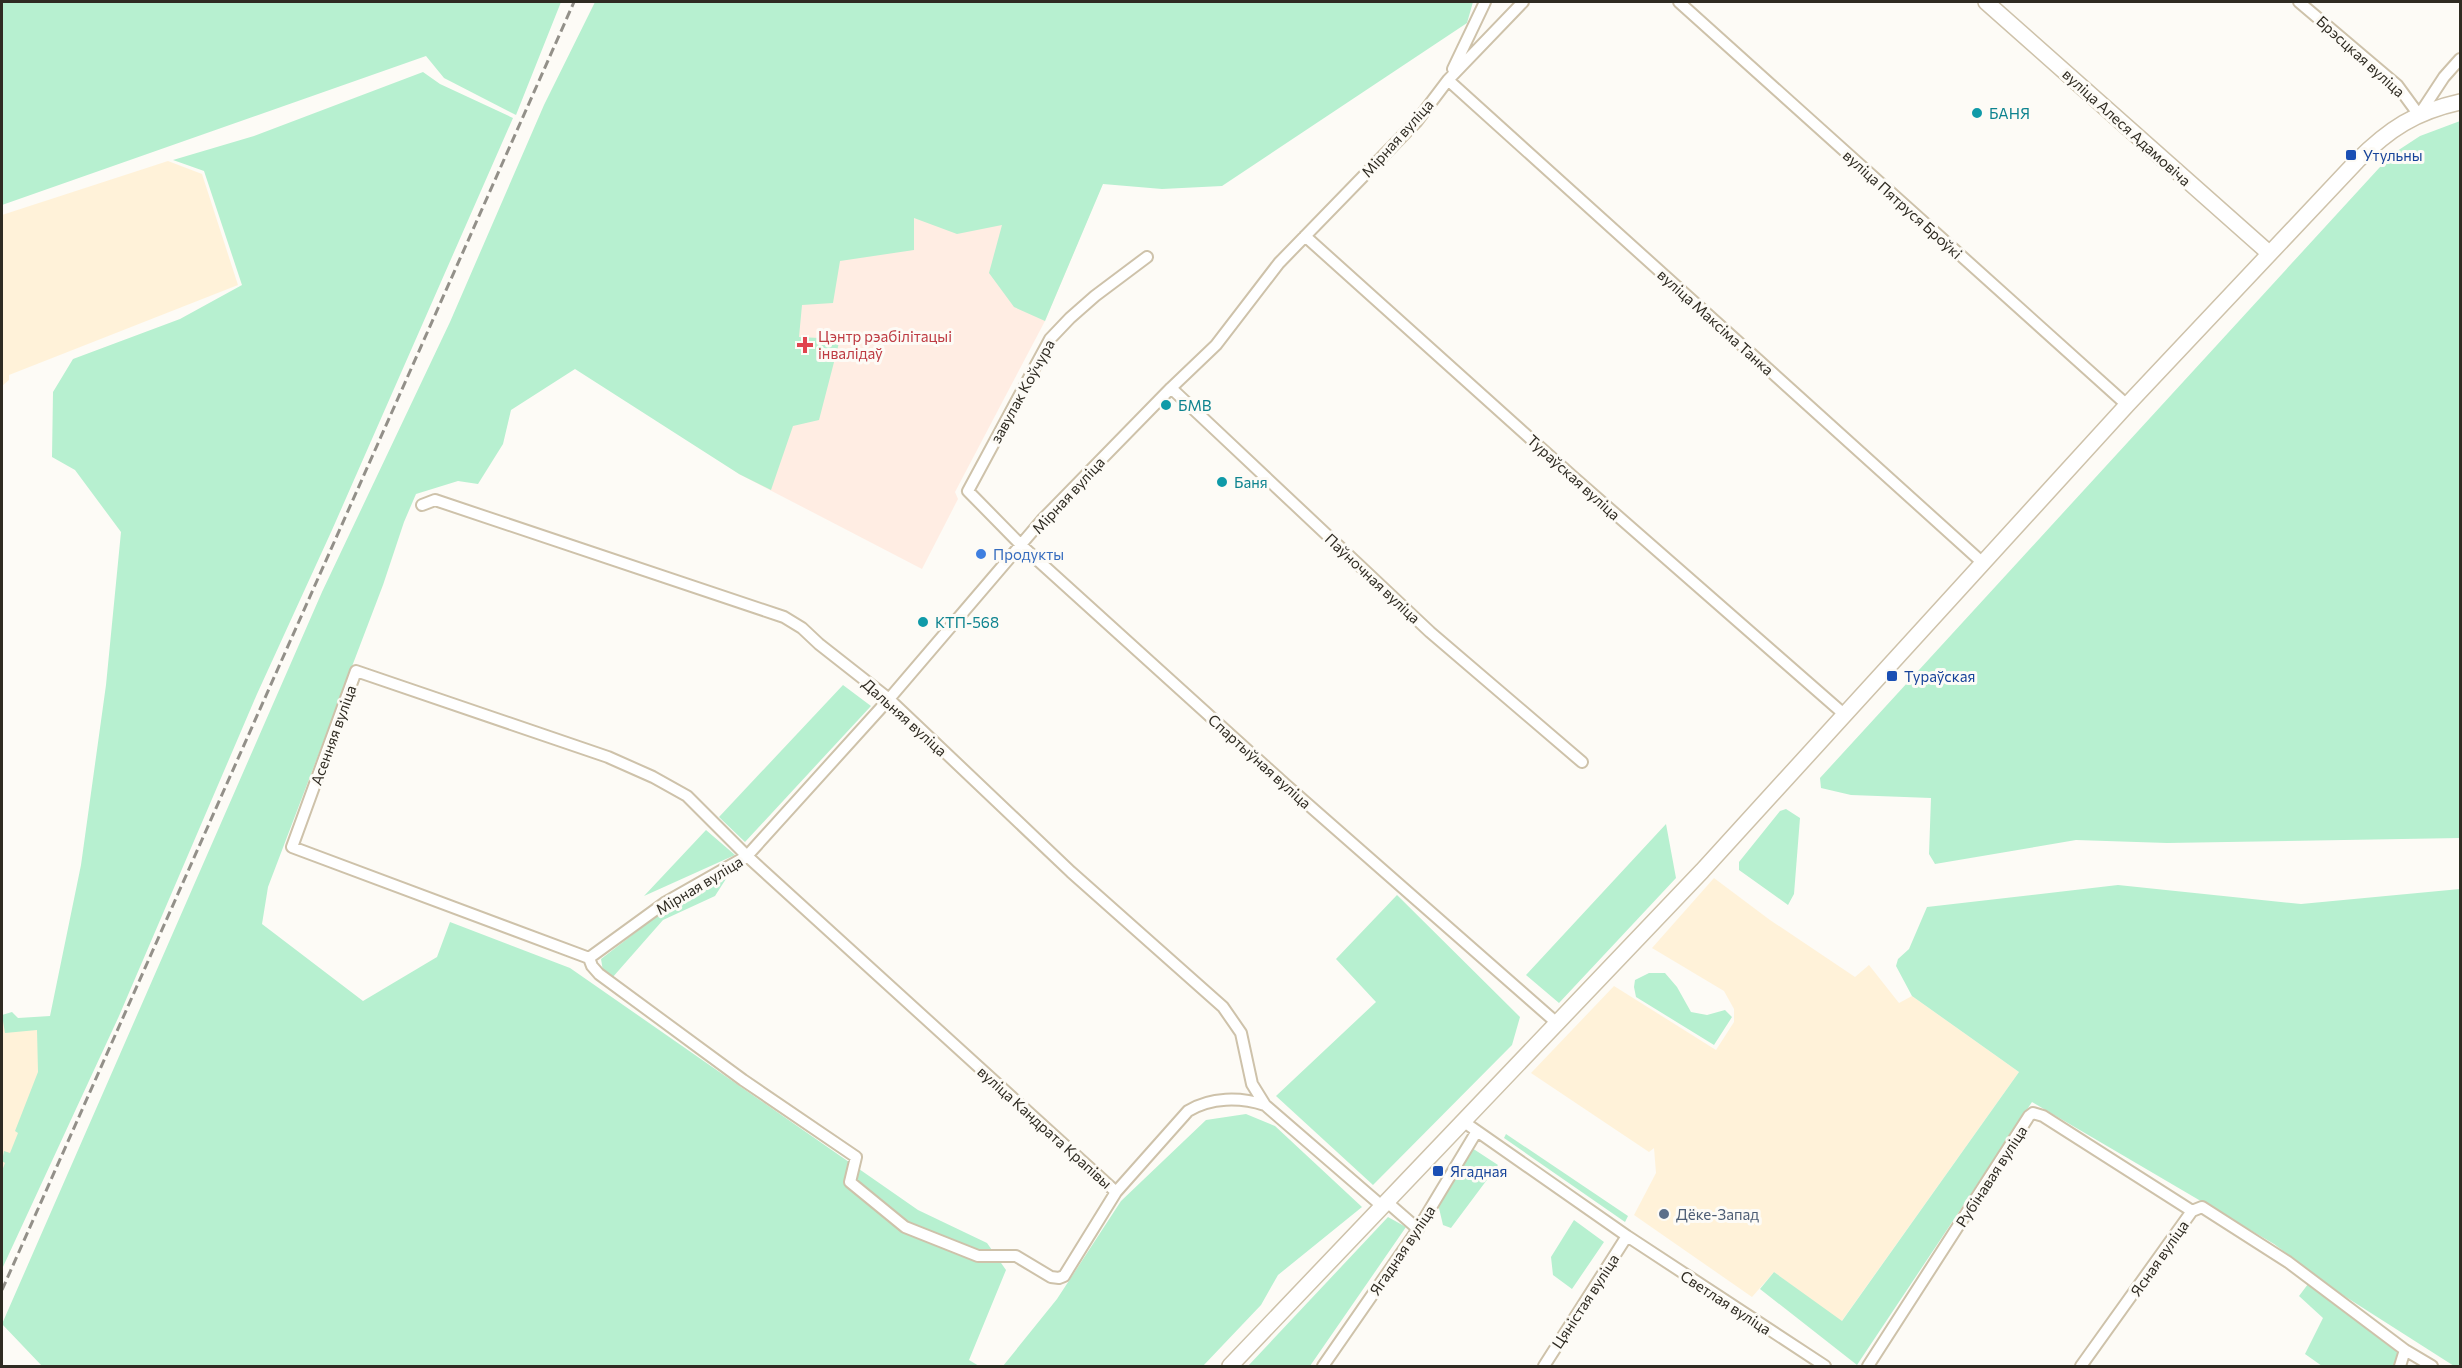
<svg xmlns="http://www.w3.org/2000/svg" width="2462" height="1368" font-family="Commissioner,sans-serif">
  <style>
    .built { fill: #fff2d9 }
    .medical { fill: #ffede3 }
    .green { fill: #b7f0d0 }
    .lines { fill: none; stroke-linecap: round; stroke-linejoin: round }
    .street-casing { stroke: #cec2aa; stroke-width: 14 }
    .secondary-casing { stroke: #cec2aa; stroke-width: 18 }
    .street { stroke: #fff; stroke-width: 10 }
    .secondary { stroke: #fff; stroke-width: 15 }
    .rail { stroke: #939089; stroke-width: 3; stroke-dasharray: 9 4.5; stroke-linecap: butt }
    .culture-dot { fill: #0f9aa8; stroke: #fdfbf6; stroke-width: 2 }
    .transit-dot { fill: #1a4fb4; stroke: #fdfbf6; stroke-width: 2 }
    .health-dot { fill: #e0444e; stroke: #fdfbf6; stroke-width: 2 }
    .shop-dot { fill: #3f7fe0; stroke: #fdfbf6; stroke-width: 2 }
    .service-dot { fill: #5c6f8a; stroke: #fdfbf6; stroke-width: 2 }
    .labels { text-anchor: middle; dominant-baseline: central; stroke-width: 6; stroke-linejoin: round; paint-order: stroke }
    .street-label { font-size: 15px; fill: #2f2b22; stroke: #fdfbf6 }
    .culture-label { font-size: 15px; fill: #0d838f; stroke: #fdfbf6; text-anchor: start }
    .transit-label { font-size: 15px; fill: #164399; stroke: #fdfbf6; text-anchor: start }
    .health-label { font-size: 15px; fill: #be3a42; stroke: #fdfbf6; text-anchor: start }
    .shop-label { font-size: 15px; fill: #366cbe; stroke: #fdfbf6; text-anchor: start }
    .service-label { font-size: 15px; fill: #4e5e75; stroke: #fdfbf6; text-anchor: start }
  </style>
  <rect width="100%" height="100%" fill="#fdfbf6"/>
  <path class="built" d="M168,161L202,174L238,285L9,375V380L2,386V215Z
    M1714,878L1770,920L1855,977L1869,965L1899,1003L1912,996L2019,1072L1841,1322L1774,1272L1752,1297L1634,1215L1656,1173L1654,1148L1649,1152L1531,1073L1614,986L1716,1050L1734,1022V1009L1724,991L1652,948Z
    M49,1020L30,1140L2,1213V1022Z"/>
  <path class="medical" d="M600,122L1103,183L1045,321L955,492L958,499L922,569L739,474Z"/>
  <path class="green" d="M2,2H561L516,115L444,78L426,56L2,205Z
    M595,2H1473L1467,23L1222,186L1162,189L1103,184L1045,321L1014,307L989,273L1002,225L957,234L914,218V250L840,261L833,303L802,305L799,337L840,339L819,420L793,426L771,490L739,474L575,369L511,410L503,444L478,484L458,481L416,494L404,522L383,585L268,887L262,924L363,1001L437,957L450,922L570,968L918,1210L987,1243L1006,1270L969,1360L979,1366H42L2,1324L322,592L450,322L544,105Z
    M423,72L440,84L513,118L332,530L257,694L119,1016L2,1269V1171L5,1163L2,1161L4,1151L10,1153L18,1133L15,1131L38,1072L37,1030L5,1033L2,1015L12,1012L18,1018L50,1016L81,865L106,685L121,532L75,470L52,457L53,392L73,359L180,319L242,285L204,171L173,160L254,136Z
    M2460,121V838L2167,843L2076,840L1935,864L1929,854L1931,798L1851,795L1821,788L1820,778L2391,155L2420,136Z
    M843,685L871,706L745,842L719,817Z
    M1786,809L1800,818L1794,894L1788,905L1739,870V862L1780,811Z
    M1666,824L1676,878L1559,1003L1526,975Z
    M706,830L735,855L644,896Z
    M731,871L715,896L663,920L612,978L603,971L601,959L675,902Z
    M2118,885L2301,904L2460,889V1366H2454L2338,1292L2274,1244L2032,1102L1857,1365L1760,1289L1774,1272L1842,1321L2019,1072L1912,996L1896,966L1898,959L1909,949L1927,907Z
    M1397,895L1520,1017L1512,1045L1373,1185L1276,1096L1376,1002L1336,959Z
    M1649,973H1665L1677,987L1691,1012L1707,1015L1725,1010L1732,1017L1714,1045L1636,997L1634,987L1635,980Z
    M1246,1114L1275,1126L1362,1207L1278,1275L1261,1305L1203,1366H1003L1057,1299L1121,1201L1206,1120Z
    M1506,1134L1628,1216L1625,1222L1504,1138Z
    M1472,1148L1498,1165L1451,1228L1443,1225L1438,1204Z
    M1388,1217L1406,1227L1310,1366H1248Z
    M1574,1220L1604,1242L1572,1289L1553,1275L1551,1257Z
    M2308,1284L2402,1355L2397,1366H2322L2305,1354L2323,1318L2299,1296Z"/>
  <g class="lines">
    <defs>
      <path id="street" d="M1679,2L2127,405
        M2299,2L2397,85L2419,115L2444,77L2460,59
        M1453,69L1485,2
        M1448,80L1984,564
        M1305,236L1572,476L1845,715
        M1147,257L1095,296L1070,318L1050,339L968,491L1022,546L1287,786L1558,1024
        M1171,388L1430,632L1582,762
        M422,505L435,500L784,617L802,628L819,644L889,699L1071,872L1223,1007L1241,1033L1252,1084L1265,1105
        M589,958L292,847L356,671L608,757L653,777L687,796L747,856L1116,1192
        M589,958L666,902L747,856L889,699L1042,520L1171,388L1216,345L1279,263L1417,121L1448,80L1523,2
        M589,958L592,966L599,974L743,1080L856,1157L850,1182L905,1227L978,1256H1016L1051,1277L1059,1278L1064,1276L1116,1192L1188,1111C1211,1097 1240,1097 1265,1105L1383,1207
        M1464,1122L1627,1236L1825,1366
        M1387,1202L1418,1229
        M1323,1366L1418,1229L1477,1131
        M1544,1366L1627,1236
        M1868,1366L2029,1116L2033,1113L2043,1116L2192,1211
        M2081,1366L2192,1211L2202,1207L2288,1262L2405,1350L2432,1366
        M2400,1366L2405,1350"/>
      <path id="secondary" d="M1986,2L2269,253
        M1230,1366L1702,871L2127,405L2357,161C2389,129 2415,112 2460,102"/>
    </defs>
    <use href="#street" class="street-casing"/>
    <use href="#secondary" class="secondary-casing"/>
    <use href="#street" class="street"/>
    <use href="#secondary" class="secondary"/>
    <path class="rail" d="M2,1290L574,2"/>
  </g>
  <g class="culture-dot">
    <circle cx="1977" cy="113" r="6"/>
    <circle cx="1166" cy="405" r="6"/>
    <circle cx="1222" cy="482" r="6"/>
    <circle cx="923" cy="622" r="6"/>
  </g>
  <g class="transit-dot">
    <rect x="2345" y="149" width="12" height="12" rx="3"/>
    <rect x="1886" y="670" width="12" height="12" rx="3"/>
    <rect x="1432" y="1165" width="12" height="12" rx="3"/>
  </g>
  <path class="health-dot" d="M802 336h6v6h6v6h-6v6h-6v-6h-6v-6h6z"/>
  <circle class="shop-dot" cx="981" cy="554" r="6"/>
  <circle class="service-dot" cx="1664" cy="1214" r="6"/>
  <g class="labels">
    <g class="street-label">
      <text transform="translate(2361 56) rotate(42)">Брэсцкая вуліца</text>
      <text transform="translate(2127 127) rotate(42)">вуліца Алеся Адамовіча</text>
      <text transform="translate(1397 138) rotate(-48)">Мірная вуліца</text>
      <text transform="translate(1903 204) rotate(42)">вуліца Пятруся Броўкі</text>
      <text transform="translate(1716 322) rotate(42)">вуліца Максіма Танка</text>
      <text transform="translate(1022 391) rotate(-61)">завулак Коўчура</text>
      <text transform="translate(1574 477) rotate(42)">Тураўская вуліца</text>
      <text transform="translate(1068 495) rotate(-47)">Мірная вуліца</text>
      <text transform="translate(1373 578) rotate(43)">Паўночная вуліца</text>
      <text transform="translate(905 717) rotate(42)">Дальняя вуліца</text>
      <text transform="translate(333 735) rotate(-70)">Асенняя вуліца</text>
      <text transform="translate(1260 761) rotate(42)">Спартыўная вуліца</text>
      <text transform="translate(699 885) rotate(-31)">Мірная вуліца</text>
      <text transform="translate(1045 1127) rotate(42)">вуліца Кандрата Крапівы</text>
      <text transform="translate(1991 1176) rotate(-57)">Рубінавая вуліца</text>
      <text transform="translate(1402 1250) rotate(-56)">Ягадная вуліца</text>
      <text transform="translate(2159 1258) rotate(-55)">Ясная вуліца</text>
      <text transform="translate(1585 1301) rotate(-57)">Цяністая вуліца</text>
      <text transform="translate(1726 1302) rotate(33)">Светлая вуліца</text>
    </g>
    <g class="culture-label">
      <text x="1989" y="113">БАНЯ</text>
      <text x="1178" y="405">БМВ</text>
      <text x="1234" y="482">Баня</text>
      <text x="935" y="622">КТП-568</text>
    </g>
    <g class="transit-label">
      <text x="2363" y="155">Утульны</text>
      <text x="1904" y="676">Тураўская</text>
      <text x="1450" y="1171">Ягадная</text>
    </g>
    <g class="health-label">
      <text x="818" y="336">Цэнтр рэабілітацыі<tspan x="818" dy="17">інвалідаў</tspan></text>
    </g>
    <g class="shop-label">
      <text x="993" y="554">Продукты</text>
    </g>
    <g class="service-label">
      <text x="1676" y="1214">Дёке-Запад</text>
    </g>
  </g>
  <rect width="2462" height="1368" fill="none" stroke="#2f2b22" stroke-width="6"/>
</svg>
